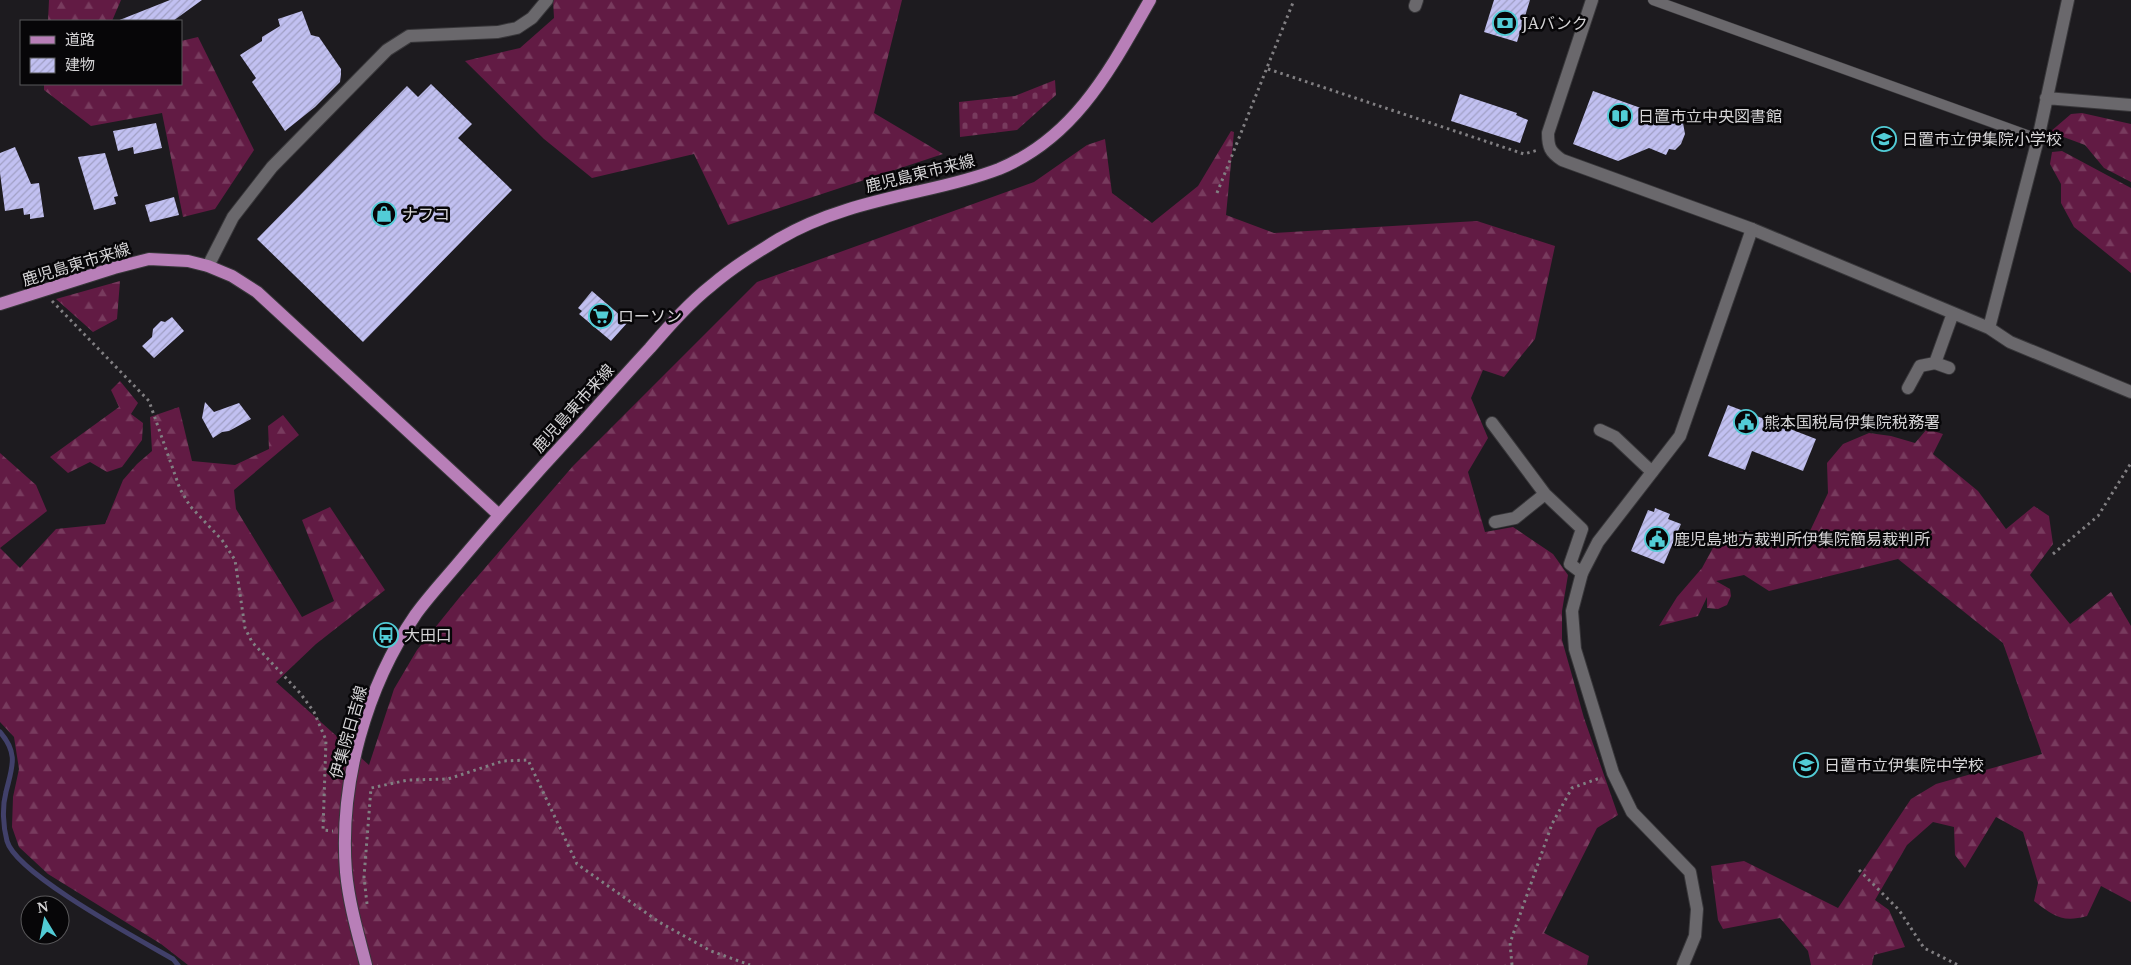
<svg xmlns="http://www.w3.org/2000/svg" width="2131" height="965" font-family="'Noto Serif','Noto Sans JP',serif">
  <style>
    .forest { fill: url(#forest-firs) }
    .cemetery { fill: url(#cemetery-stones) }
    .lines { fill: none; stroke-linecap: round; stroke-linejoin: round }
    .stream { stroke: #41406a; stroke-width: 5 }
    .building { fill: url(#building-hatch) }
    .service-casing { stroke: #38373a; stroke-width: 11 }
    .minor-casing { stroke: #38373a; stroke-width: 14 }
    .tertiary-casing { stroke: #38373a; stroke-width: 14 }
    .primary-casing { stroke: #38373a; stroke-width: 14 }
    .path { stroke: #817f82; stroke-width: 3; stroke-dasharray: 2.5 4; stroke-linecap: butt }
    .service { stroke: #6a686c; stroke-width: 10 }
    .minor { stroke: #6a686c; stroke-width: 12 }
    .tertiary { stroke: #6a686c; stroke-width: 12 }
    .primary { stroke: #b87fb8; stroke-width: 12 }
    .labels { text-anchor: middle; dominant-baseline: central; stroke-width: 5; stroke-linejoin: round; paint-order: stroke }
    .poi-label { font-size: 16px; fill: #d5d4d6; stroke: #070608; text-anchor: start }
    .street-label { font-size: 16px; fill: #d5d4d6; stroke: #070608 }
  </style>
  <defs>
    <pattern id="forest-firs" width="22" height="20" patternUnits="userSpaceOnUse" patternTransform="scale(1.25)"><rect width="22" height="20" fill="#621b44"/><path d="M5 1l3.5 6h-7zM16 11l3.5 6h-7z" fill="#783b5e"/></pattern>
    <pattern id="cemetery-stones" width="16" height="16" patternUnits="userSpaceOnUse" patternTransform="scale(1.25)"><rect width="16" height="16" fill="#621b44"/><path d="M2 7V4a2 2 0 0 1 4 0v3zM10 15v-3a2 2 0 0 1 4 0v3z" fill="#783b5e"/></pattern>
    <pattern id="building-hatch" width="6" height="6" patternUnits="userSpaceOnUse" patternTransform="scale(1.25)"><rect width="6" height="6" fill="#c1c0f1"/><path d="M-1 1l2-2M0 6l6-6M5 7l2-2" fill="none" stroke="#a1a0c5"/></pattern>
  </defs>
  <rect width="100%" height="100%" fill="#1d1b1f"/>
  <path class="forest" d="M49,0H121L112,21H48Z
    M553,0H902L874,113L943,154L728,225L694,154L592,178L544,139L465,61L520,48L554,18Z
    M198,37L254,150L215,209L183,217L162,113L91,126L44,90V84H181V41Z
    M2082,113L2131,124V182L2104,168L2085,145L2050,132L2071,114Z
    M1231,131L1234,132L1226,215L1274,233L1477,221L1555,246L1535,339L1504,377L1483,370L1471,398L1488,438L1468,472L1485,532L1513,527L1553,554L1568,575L1562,611V640L1584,718L1618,815L1597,828L1544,933L1589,956L1587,965H188L161,944L48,874L19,847L12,827L13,797L19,769L14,737L0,722V453L36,485L47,511L0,548L20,568L56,529L105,524L123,480L137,464L152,451L150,417L179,407L192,461L235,465L269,449L268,426L283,415L299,435L234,490L236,509L302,617L334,601L302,520L330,507L385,590L316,644L276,682L369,765L394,689L417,650L459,598L573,466L757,282L1034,182L1087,145L1105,139L1112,193L1152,223L1198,186Z
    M2062,151L2131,188V273L2074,227L2061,203V184L2050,164L2052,152Z
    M120,281L117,319L93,332L56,299Z
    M120,381L138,403L131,414L143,423L142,440L122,467L107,472L90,462L68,473L50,457L119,407L111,390Z
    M1927,429L1943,434L1933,454L1978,491L2006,529L2034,506L2049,516L2053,544L2030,575L2070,624L2111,592L2131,626V902L2101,886L2087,916C2062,923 2054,916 2034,901L2038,883L2023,832L1996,817L1965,868L1955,855L1954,827L1933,822L1907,845L1875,900L1889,910L1905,947L1874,955L1872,965H1811L1808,951L1780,918L1723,929L1718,920L1711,866L1744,861L1838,908L1911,799L1936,784L2042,754L2003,643L1898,559L1769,591L1744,575L1716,581L1730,589L1731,596L1727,605L1718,609L1707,608V597L1698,616L1659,626L1677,597L1702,568L1721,533L1749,531L1783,548L1810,531L1828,493L1827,463L1843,444L1869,433L1891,436L1915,443Z"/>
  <path class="cemetery" d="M1055,80L1056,95L1017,130L960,137L959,102L1015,96Z"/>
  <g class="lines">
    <path class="stream" d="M0,732C19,754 12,767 6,792C2,807 3,826 7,841C16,874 140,940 173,959L178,965"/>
  </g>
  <path class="building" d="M170,0H202L173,21H117Z
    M1494,0H1530L1517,42L1484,32Z
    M302,11L311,35L319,37L341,69V74L340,82L315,107L285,131L252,82L256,78L240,55L262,41V37L280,26L278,19Z
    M431,84L472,124L458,138L512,190L363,342L257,239L407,86L418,97Z
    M1593,91L1683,123L1685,134L1681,144L1675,150L1669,149L1666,155L1649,148L1618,161L1573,144Z
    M1460,94L1517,113L1516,115L1528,120L1520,143L1451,121Z
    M156,123L162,148L134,154L133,147L118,151L113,131Z
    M15,147L31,184L39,183L44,217L30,219V214L24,215L23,208L5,211L0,173V153Z
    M105,153L118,196L114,197L116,204L94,210L78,157Z
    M174,197L179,215L150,222L145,205Z
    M592,291L628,322L611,341L579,314L582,311L578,308Z
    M172,317L184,331L154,358L142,346L152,337L153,329L161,321L165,322Z
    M205,402L214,412L239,403L251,419L229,431L222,432L213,438L202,418Z
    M1728,405L1816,439L1803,471L1752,451L1745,470L1708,456Z
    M1655,508L1670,514L1668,519L1681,524L1664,564L1631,551L1648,510L1654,512Z"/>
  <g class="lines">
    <defs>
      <path id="service" d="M1653,0L2038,139"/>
      <path id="minor" d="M1415,6L1417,0
        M2046,98L2131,105
        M1752,229L1989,328L2010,342L2131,392
        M1989,328L2038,139L2068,0
        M1935,363L1949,368
        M1908,388L1920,366L1935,363L1953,313
        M1492,423L1545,494L1582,529L1570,564L1582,573
        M1600,430L1615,437L1652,472
        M1495,522L1515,518L1545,494"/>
      <path id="tertiary" d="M1592,0L1548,133C1548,147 1550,152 1562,160L1752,229L1680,436L1598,542L1582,573L1572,611L1575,649L1613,773L1632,812L1690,872L1697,909L1695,936L1683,965
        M208,266L233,217L272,167L387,50L409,36L498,32L517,28L532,18L547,0"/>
      <path id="primary" d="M0,304L114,268L149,259L188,261L208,266L232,276L257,292L499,515
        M366,965C358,934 349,904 346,872C339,783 366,687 416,614C429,596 445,579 460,561C498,516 537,472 577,429C601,402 625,375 650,348C669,326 689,303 712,285C733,267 756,253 779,239C823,213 872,202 920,191C947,185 973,179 999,169C1076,137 1111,68 1150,0"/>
    </defs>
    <use href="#service" class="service-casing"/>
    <use href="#minor" class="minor-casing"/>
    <use href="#tertiary" class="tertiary-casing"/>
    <use href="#primary" class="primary-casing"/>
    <path class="path" d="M1268,69L1524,154L1538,150
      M1217,193L1294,0
      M52,301L149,401L180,489L190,506L222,540L235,560L245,628L252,642L300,693L314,712L326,740L323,830L333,831
      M2053,554L2098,516L2131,463
      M1859,870L1899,910L1924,948L1958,965
      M367,904L364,877L371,788L408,780L448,779L503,761L528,760L577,864L659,922L711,951L750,965
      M1512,965L1510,943L1552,824L1572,788L1600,778"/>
    <use href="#service" class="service"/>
    <use href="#minor" class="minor"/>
    <use href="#tertiary" class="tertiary"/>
    <use href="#primary" class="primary"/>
  </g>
  <defs>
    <symbol id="bank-ring" viewBox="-11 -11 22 22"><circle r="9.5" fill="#070608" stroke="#52ccd6" stroke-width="1.5"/><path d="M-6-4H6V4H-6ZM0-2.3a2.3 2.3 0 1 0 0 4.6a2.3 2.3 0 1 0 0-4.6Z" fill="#52ccd6"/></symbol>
    <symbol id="library-ring" viewBox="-11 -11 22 22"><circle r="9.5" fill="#070608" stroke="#52ccd6" stroke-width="1.5"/><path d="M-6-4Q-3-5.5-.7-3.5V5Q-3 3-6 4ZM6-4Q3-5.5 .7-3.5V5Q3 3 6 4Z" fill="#52ccd6"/></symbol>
    <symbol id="school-ring" viewBox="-11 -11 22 22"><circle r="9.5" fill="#070608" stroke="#52ccd6" stroke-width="1.5"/><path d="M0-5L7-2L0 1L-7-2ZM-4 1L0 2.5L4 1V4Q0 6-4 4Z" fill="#52ccd6"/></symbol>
    <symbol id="shop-ring" viewBox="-11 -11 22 22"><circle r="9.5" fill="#070608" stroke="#52ccd6" stroke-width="1.5"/><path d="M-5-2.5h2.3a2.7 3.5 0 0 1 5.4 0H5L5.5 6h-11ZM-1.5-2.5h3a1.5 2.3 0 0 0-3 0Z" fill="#52ccd6"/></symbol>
    <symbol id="supermarket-ring" viewBox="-11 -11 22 22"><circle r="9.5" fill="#070608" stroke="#52ccd6" stroke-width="1.5"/><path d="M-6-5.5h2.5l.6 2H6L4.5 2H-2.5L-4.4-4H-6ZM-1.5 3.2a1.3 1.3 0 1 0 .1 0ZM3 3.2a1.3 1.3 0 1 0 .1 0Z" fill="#52ccd6"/></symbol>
    <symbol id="civic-ring" viewBox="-11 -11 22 22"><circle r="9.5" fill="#070608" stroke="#52ccd6" stroke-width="1.5"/><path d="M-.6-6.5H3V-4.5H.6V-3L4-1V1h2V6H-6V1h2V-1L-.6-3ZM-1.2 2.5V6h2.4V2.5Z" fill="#52ccd6"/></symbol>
    <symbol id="bus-ring" viewBox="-11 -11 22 22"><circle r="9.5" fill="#070608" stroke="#52ccd6" stroke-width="1.5"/><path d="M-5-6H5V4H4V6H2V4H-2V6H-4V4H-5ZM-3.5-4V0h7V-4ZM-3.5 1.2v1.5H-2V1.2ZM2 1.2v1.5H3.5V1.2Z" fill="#52ccd6"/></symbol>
  </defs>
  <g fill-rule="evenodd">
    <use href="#bank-ring" x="1491" y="9" width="28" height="28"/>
    <use href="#library-ring" x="1606" y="102" width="28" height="28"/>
    <use href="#school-ring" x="1870" y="125" width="28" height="28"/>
    <use href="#shop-ring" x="370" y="200" width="28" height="28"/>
    <use href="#supermarket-ring" x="587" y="302" width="28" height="28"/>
    <use href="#civic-ring" x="1732" y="408" width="28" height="28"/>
    <use href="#civic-ring" x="1643" y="525" width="28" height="28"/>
    <use href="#bus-ring" x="372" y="621" width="28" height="28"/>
    <use href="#school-ring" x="1792" y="751" width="28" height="28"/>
  </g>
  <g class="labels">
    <g class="poi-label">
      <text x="1522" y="23">JAバンク</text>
      <text x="1638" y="116">日置市立中央図書館</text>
      <text x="1902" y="139">日置市立伊集院小学校</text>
      <text x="402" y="214">ナフコ</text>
      <text x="618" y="316">ローソン</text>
      <text x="1764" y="422">熊本国税局伊集院税務署</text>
      <text x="1674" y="539">鹿児島地方裁判所伊集院簡易裁判所</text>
      <text x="404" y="635">大田口</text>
      <text x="1824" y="765">日置市立伊集院中学校</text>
    </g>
    <g class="street-label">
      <text transform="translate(920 173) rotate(-14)">鹿児島東市来線</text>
      <text transform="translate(76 264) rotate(-17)">鹿児島東市来線</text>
      <text transform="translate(573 408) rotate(-48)">鹿児島東市来線</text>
      <text transform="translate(348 732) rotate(-74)">伊集院日吉線</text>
    </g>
  </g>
  <rect x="20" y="20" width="162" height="65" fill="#070608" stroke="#59585a"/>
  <rect x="30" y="36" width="25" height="8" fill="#b87fb8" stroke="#59585a"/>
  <text x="65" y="45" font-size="15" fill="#d5d4d6">道路</text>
  <rect x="30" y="58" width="25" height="15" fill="url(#building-hatch)" stroke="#59585a"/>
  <text x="65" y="70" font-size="15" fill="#d5d4d6">建物</text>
  <g transform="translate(45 920) rotate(350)"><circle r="24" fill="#070608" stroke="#59585a"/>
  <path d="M0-4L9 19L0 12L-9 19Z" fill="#52ccd6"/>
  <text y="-8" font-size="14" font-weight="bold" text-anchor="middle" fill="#d5d4d6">N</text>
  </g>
</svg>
